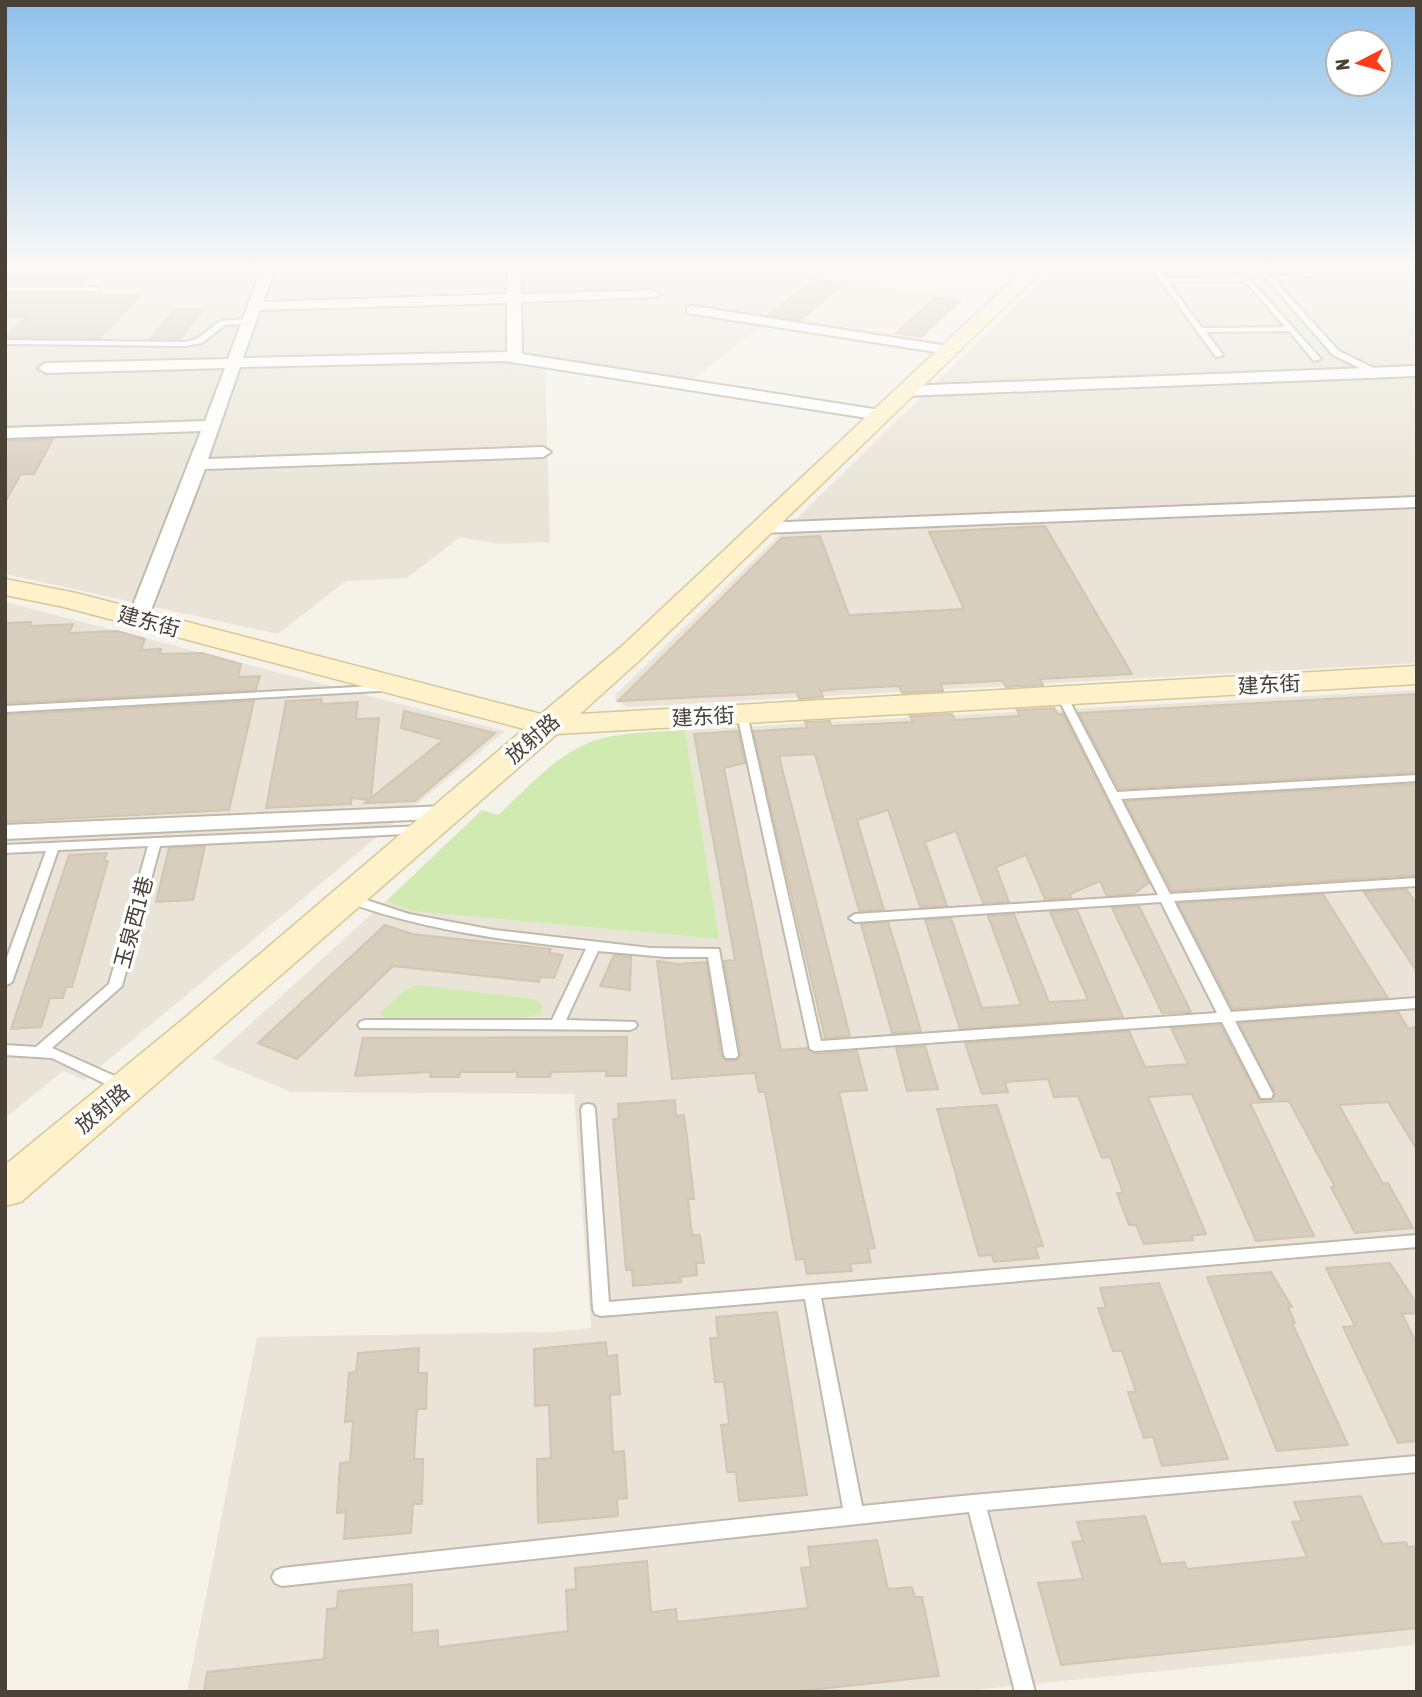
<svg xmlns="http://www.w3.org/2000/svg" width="1422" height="1697" font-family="'Asap Condensed','Noto Sans SC',sans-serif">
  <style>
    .residential { fill: #e9e4d7 }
    .commercial { fill: #f7e9d5 }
    .green { fill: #d0eab1 }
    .building { fill: #d7cebe; stroke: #d2c6b1; stroke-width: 2 }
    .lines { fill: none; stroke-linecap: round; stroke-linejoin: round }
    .lane-casing { stroke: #c1baac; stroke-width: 4 }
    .street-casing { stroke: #c1baac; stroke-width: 4 }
    .secondary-casing { stroke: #d7c698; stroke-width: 3 }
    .lane { fill: #fff; fill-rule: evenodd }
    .street { fill: #fff; fill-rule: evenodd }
    .secondary { fill: #fff2ca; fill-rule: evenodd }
    .labels { text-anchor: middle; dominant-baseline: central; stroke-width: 7; stroke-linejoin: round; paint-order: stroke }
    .street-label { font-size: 21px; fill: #4a4237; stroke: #fff }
  </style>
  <rect width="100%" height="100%" fill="#f5f2ea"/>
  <path class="residential" d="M5,265H764L760,268L811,276L753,320L766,323L689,382L550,358L545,362L550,542L499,544L460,537L407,578L346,581L278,634L5,574Z
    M1057,265H1417V663L628,707L616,701L615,695Z
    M5,602L505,731L84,1080L63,1071L5,1118Z
    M1417,690V1645L955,1692H187L257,1337L552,1332L591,1328L574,1094L291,1092L212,1059L386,901L411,911L719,939L685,730Z"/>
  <path class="commercial" d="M811,276L965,299L917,345L755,318Z"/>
  <path class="green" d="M685,730L719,939L411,911L386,901L482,810L498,815C530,786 560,749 603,738C629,732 658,732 685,730Z
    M419,985L535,999L543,1006L540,1014L522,1018H384L380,1013L406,989Z"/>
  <path class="building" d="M72,265H93L84,284H5V270L70,267Z
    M815,279L846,283L800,320L767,315Z
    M5,294H79L140,295L100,338L9,337H6L27,317L5,316Z
    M936,297L960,301L921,337L896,333Z
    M175,310H203L179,339H150Z
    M53,439L34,474H21L5,502V441Z
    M1045,526L1132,674L1040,679L1043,685L1006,687L1003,681H998L941,684L943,691L902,693L899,686L840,689L821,691L823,697L799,699L797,692L618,701L782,538L820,536L849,615L964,609L929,532Z
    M31,622L30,626L73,624L69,633L117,631L145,639L141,650L161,649L160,654L202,653L241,664L238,677L260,676L256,690L5,703V623Z
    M1417,694V772L1119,789L1079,713Z
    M322,699L321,704L358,702L356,719L379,718L371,798L443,740L401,728L404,711L495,733L415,801L365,803L369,800L352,798L351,804L266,808L286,701Z
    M254,701L229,810L5,822V715Z
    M1054,708L1058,714H1063L1149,883L1133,894L1107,896L1100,881L1070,894L1071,898L1045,899L1026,855L996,867L1009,902L983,903L956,831L925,842L947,906L920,907L888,810L857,820L884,910L859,911L815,754L779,756L850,1036L825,1038L753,731L807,728L805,722L830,721L831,726L913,722L910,716L952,714L955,720L1020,716L1017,710Z
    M738,731L745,763L724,768L781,1050L807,1048L815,1054L857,1051L867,1090L839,1092L875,1248L868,1249L871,1262L850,1264L852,1271L807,1274L804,1259L796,1260L765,1092H759L755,1073L672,1079L657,961L678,964L706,962L721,1055L726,1061H736L741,1055L724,961L735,960L694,734Z
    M1417,784V875L1172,891L1125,801Z
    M205,846L193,900L156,902L169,848Z
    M107,853L104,861H108L72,987H66L63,998H50L41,1027L11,1029L69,855Z
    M1406,889L1417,904V972L1364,892Z
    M1323,894L1388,998L1233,1009L1178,903Z
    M1139,906L1191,1012L1162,1013L1112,908Z
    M1077,910L1123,1017L960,1029L925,920L951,918L982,1008L1021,1005L988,916L1014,914L1049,1002L1088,1000L1050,912Z
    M888,922L899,957L921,1031L892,1033L861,924Z
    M385,925L412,934L551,949L549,953L563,955L554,978L540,977L539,982L393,966L297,1059L258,1043Z
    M614,955L631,957L630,990L600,986Z
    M1398,1012L1408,1028L1417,1027V1150L1388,1102L1339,1105L1383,1184L1388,1183L1413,1228L1355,1233L1331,1187H1335L1289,1101L1250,1103L1314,1236L1256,1241L1192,1094L1148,1097L1206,1234L1191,1236L1193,1240L1144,1244L1136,1225H1129L1117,1193H1123L1110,1157L1102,1158L1078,1096L1054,1097L1048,1079L1005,1082L1008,1092L982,1094L965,1043L1129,1031L1145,1067L1188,1064L1171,1028L1220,1025L1259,1099L1271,1101L1275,1093L1239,1023Z
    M627,1037L626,1076H606L607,1071L551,1072L550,1077H517V1072H460L459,1077H430L431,1072L355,1076L363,1038Z
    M925,1046L938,1089L907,1091L896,1048Z
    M675,1100L676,1116L684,1115L687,1137L694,1199H688L692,1235H700L704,1263H696L697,1275L680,1277L681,1282L633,1286L632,1270H626L613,1119L619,1118L618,1104Z
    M997,1105L1043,1246L1035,1247L1039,1258L994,1262L992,1255L979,1256L937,1109Z
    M1390,1263L1417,1304V1313L1402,1314L1417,1344V1441L1398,1443L1343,1327L1355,1326L1326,1268Z
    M1271,1272L1292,1307H1288L1295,1323H1292L1348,1445L1277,1451L1207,1277Z
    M1159,1283L1228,1459L1162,1466L1153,1437L1144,1438L1128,1392H1136L1122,1351H1113L1098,1308H1106L1100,1288Z
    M777,1312L807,1495L739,1501L736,1472H727L721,1425L729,1424L724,1382H715L710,1338H718L716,1317Z
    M606,1342L607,1356L617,1355L620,1394L610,1395L613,1452L624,1451L627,1498L617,1499L618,1516L538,1523L537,1459L551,1458L549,1405L535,1406L534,1349Z
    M419,1348L418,1373H427L426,1409H417L414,1459H423L422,1504H413L411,1533L344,1539L346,1512L337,1513L340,1463L350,1462L353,1421L345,1422L349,1373L356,1372L358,1353Z
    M1361,1496L1382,1544L1406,1542L1408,1547L1417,1546V1628L1061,1665L1038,1583L1083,1579L1072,1542L1083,1541L1077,1522L1145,1516L1161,1564L1185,1562L1187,1569L1307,1557L1292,1522L1302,1521L1294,1502Z
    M877,1540L888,1589L912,1587L915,1597H922L939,1676L792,1692H204L207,1672L324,1659L327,1609L337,1608L338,1591L412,1584V1633L438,1630V1647L568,1631L566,1590L576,1589L575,1568L647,1561L651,1612L676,1609L677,1622L808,1608L801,1568L811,1567L808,1547Z"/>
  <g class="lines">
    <defs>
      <path id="lane" d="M1149,265H1155L1165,278L1241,277L1231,265H1237L1321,359L1314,361L1289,331L1206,332L1223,355L1216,357ZM1245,281L1285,327L1202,328L1168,282Z
        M1309,273L1311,274V276L1275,281L1339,351L1380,371V375H1374L1333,355L1267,279L1270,277Z
        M5,287H96L99,289L96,291H5Z
        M249,319L253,321L252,323L225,325L202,343L185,346L5,344V340L185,342L197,339L220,321Z
        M393,685L398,688L397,690L5,712V706Z
        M1062,693L1067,696L1117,792L1417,775V781L1121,799L1170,894L1417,878V886L1174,901L1231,1012L1417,998V1008L1235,1021L1273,1094L1271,1098H1261L1259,1094L1222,1022L815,1051L810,1049L737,714L742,711L747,714L821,1041L1217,1013L1161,902L855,922L849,918L855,914L1158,895L1057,696Z
        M421,826L427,830L425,833L160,846L122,986L52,1048L128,1082L130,1086L128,1090H118L52,1058L5,1055V1045L36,1047L109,984L148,846L58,850L12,982L5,986V963L46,851L5,853V845Z
        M348,894L409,914L494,930L650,948L719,949L738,1055L736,1058H726L724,1055L708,957H666L598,951L566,1020L635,1022L637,1025L635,1028L630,1030L360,1028L358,1025L360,1022L365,1020H552L586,949C503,940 422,930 344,901L342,898L344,895Z
        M588,1104L593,1105L595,1109L609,1302L1417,1235V1247L821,1298L862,1506L962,1496L1417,1456V1472L987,1510L1035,1692H1015L969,1512L282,1586L275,1583L272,1577L275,1571L282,1568L843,1508L805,1299L601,1316L595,1314L593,1309L581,1109L583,1105Z"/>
      <path id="street" d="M263,265H276L263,302L507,294L508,265H521V294L652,290L659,294L657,297L521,302L522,354L880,410L888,415L880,420L505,361L240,367L208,459L543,447L551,452L543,457L205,469L148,618L138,624L131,622L128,618L201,431L5,438V428L205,421L225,368L46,373L38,368L46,363L228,359ZM507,303V352L243,358L260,310Z
        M692,306L948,346L955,350L948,354L687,313V307Z
        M1417,366V376L904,396L896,391L904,386Z
        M1417,497V507L761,533L752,528L761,523Z
        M446,806L454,808L458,813L454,818L5,839V825Z"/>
      <path id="secondary" d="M1028,265H1048L642,658L580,714L1417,666V684L557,734L21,1202L5,1206V1165L187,1016L524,729L64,607L5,595V579L76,593L541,714L622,646Z"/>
    </defs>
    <use href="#lane" class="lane-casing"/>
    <use href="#street" class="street-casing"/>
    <use href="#secondary" class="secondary-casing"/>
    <use href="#lane" class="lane"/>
    <use href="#street" class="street"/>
    <use href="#secondary" class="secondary"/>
  </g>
  <linearGradient id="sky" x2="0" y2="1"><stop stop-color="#8dc0ec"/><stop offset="0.53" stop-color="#faf9f6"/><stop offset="1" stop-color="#faf9f6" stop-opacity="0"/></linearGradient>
  <rect width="1422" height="502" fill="url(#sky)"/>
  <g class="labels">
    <g class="street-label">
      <text transform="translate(149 621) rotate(15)">建东街</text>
      <text transform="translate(1269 684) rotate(-3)">建东街</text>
      <text transform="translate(703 716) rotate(-3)">建东街</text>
      <text transform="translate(532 738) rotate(-41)">放射路</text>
      <text transform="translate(133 922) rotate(-75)">玉泉西1巷</text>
      <text transform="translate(102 1108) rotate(-40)">放射路</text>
    </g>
  </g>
  <rect width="1422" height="1697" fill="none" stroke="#4a4237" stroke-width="14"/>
  <g transform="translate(1359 63) rotate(264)"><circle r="33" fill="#ffffff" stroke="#b7b3af" stroke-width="2"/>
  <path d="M0-5L12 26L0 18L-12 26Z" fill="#ff3b17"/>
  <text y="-10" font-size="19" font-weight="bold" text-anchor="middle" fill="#4a4237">N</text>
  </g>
</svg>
